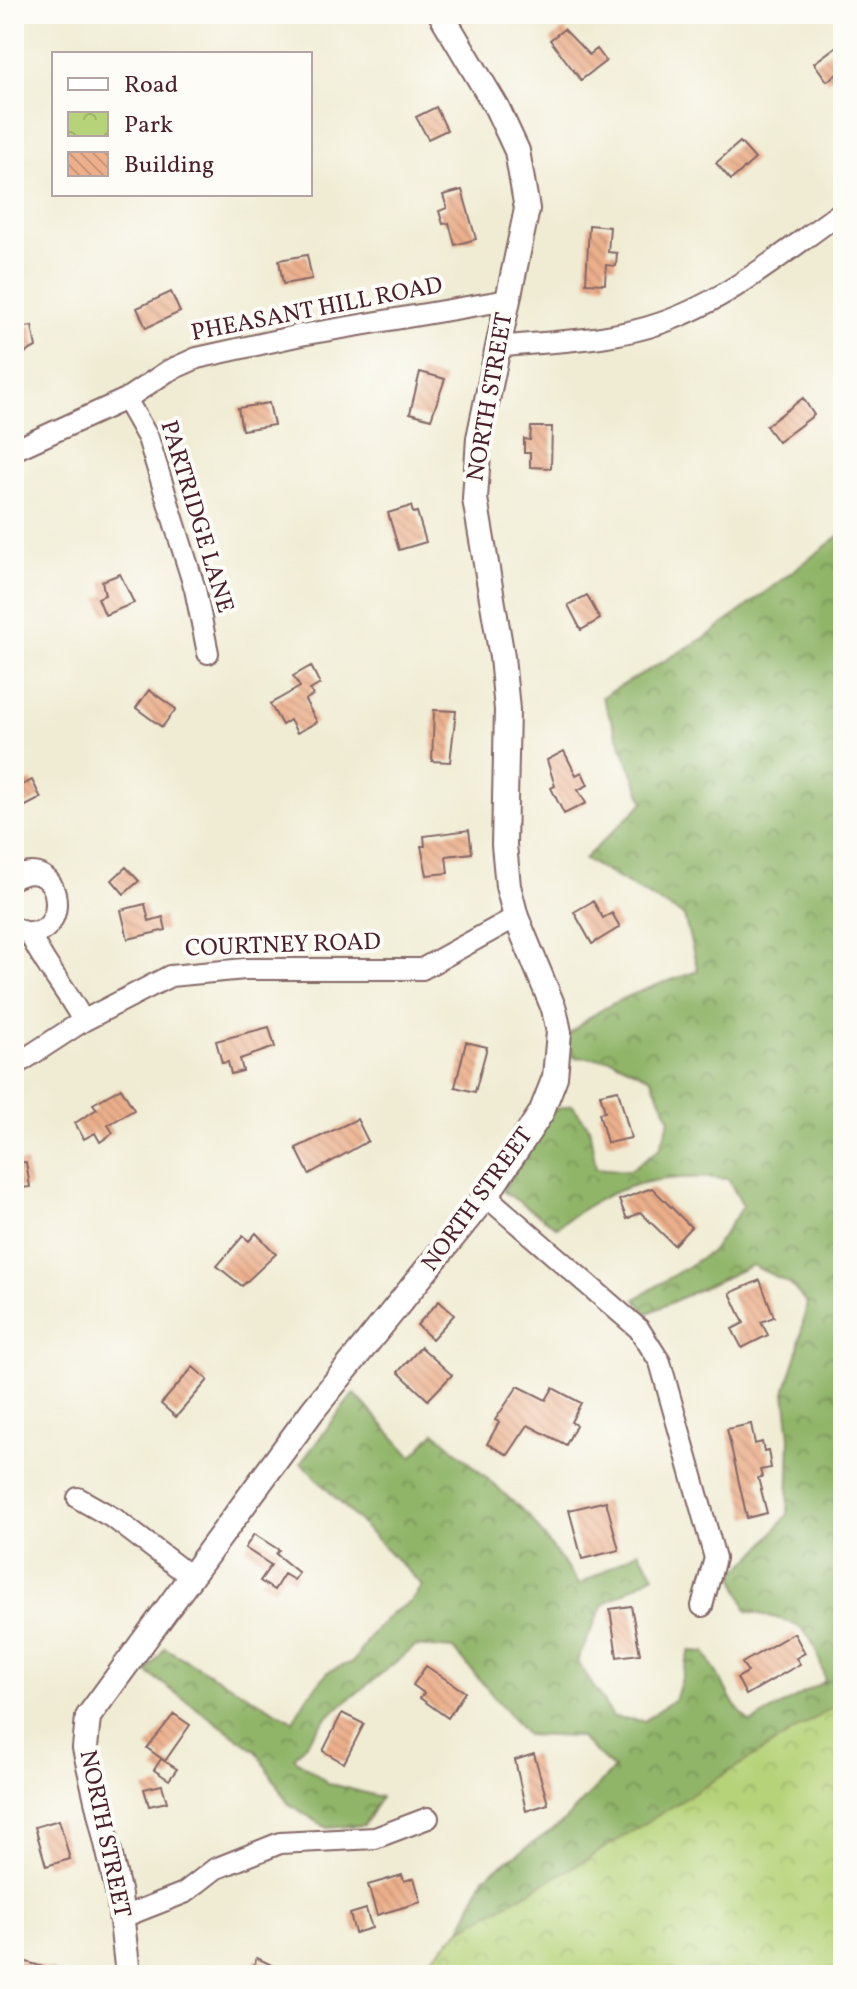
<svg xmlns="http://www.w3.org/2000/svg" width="857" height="1989" font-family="Vollkorn,serif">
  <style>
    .forest { fill: url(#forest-crowns); stroke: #6d6a4a; stroke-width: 2 }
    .park { fill: url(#park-crowns); stroke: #807952; stroke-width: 2 }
    .building { fill: url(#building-back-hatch) }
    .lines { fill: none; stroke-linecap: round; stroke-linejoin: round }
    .minor-casing { stroke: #846766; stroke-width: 24 }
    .tertiary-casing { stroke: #846766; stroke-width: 28 }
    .minor { stroke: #fff; stroke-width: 20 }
    .tertiary { stroke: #fff; stroke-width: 24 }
    .labels { text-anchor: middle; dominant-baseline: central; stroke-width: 8; stroke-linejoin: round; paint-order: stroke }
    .street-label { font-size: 24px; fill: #4a1f2b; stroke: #fdfcf7 }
  </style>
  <defs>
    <pattern id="forest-crowns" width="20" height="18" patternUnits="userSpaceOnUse" patternTransform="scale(2)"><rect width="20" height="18" fill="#90b569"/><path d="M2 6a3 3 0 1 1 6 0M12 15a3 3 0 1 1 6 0" fill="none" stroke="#789357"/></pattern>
    <pattern id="park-crowns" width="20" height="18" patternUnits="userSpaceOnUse" patternTransform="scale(2)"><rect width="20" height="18" fill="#b6d379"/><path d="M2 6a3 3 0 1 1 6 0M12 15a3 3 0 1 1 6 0" fill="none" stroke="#9eb569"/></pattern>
    <pattern id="building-back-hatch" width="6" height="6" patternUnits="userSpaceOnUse" patternTransform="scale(2)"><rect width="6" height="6" fill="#ebaf8b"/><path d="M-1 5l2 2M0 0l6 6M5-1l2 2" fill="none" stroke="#cb9678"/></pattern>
  </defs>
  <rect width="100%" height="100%" fill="#fdfcf7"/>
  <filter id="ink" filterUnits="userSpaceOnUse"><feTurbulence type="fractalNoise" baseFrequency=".0125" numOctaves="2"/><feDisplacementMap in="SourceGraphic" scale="16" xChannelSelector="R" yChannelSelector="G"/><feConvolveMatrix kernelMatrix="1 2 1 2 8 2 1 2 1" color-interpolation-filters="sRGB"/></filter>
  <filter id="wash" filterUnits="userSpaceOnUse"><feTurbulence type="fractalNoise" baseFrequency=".006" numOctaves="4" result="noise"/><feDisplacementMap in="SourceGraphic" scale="32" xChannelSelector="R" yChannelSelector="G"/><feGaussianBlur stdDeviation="1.8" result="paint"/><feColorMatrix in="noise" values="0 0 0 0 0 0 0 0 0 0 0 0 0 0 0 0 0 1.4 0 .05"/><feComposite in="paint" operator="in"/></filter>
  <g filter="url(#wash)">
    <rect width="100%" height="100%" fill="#f0ecd4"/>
    <path class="forest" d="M843,533V1975H415L461,1929L484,1877L562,1823L614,1769L579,1737L526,1735L454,1649L416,1646L328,1716L294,1758L328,1783L381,1797L364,1825L327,1828L288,1803L257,1752L147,1672L165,1648L293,1721L307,1697L329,1671L353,1662L368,1638L391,1613L411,1602L422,1585L301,1463L354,1393L412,1457L435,1432L529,1516L579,1585L639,1551L654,1575L603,1605L577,1661L613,1717L644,1721L676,1698L690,1651L705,1652L735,1706L750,1723L825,1681C812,1624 801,1623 747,1611L733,1574L762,1547L788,1514L790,1437L785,1392L797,1354L807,1303L789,1283L752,1265L646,1314L636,1299L712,1251L743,1206L728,1179C658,1173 614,1183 557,1227L503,1191L550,1111L572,1105L589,1127L596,1168L629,1171L660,1148L670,1119L651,1078L611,1059L573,1057L566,1038C601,1001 651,987 698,971L684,916L584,859L644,802L602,697L709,635Z"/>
    <path class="park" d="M843,1701V1975H415L461,1929L579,1864Z"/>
    <g id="blocks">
      <path class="building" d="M564,29L589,55L597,49L606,61L581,80L550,40Z
        M837,46L843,54V70L827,81L814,63Z
        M436,107L447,130L428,139L416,117Z
        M740,142L755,159L731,180L716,163Z
        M462,190L476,239L455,245L449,223L443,224L439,211L447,208L443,195Z
        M589,225L610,227L608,252L617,253L616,266L606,265L605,284L586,283Z
        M307,255L312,279L283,284L279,260Z
        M171,292L180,312L146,328L137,308Z
        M32,326L36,347L14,359V329Z
        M420,372L445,379L431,419L410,413Z
        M803,398L814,415L778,442L766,426Z
        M269,403L274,425L242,430L238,408Z
        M531,427H552L551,468L530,467V453H524V439L530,440Z
        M411,506L413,513L417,512L426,542L399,550L388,513Z
        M120,574L134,603L105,615L98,598L105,595L102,581Z
        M587,595L600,619L581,630L568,605Z
        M311,666L320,684L310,690L313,695L305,700L317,722L297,733L290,720L282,725L270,704L300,687L293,676Z
        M149,690L176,709L162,727L136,708Z
        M434,710L456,711L450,762L432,761Z
        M564,751L576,775L582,772L588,785L578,790L586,803L564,814L551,788L555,786L547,760Z
        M32,780L41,798L14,812V789Z
        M469,830L472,853L446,856L448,873L427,875L421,846H425L424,836Z
        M126,867L139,881L124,894L112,880Z
        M593,901L603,918L612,913L620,927L592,944L574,912Z
        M145,904L149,921L163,917L166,930L128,939L121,910Z
        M269,1027L275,1047L240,1059L243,1071L231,1074L228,1062L222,1063L216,1041Z
        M466,1042L487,1047L475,1092L455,1087Z
        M121,1088L134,1110L108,1125L113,1133L100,1142L95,1133L84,1139L75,1123L97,1109L93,1104Z
        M618,1090L631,1138L607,1143L599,1113L605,1112L600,1094Z
        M357,1119L368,1141L309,1174L296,1148Z
        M26,1162L30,1187L14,1189V1163Z
        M652,1188L691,1227L674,1245L640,1212L627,1219L619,1200Z
        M256,1233L276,1254L242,1286L217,1266L243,1236L249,1241Z
        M760,1280L774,1317L761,1322L768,1335L742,1348L732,1329L744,1323L730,1293Z
        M439,1301L454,1315L432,1339L417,1325Z
        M421,1347L452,1375L428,1400L398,1372Z
        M193,1367L208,1380L176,1417L161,1404Z
        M518,1386L546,1400L553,1388L581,1403L571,1422L576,1425L566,1445L528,1425L508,1455L487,1444L499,1422L495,1420Z
        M751,1424L755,1444L762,1442L764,1451L768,1450L771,1468L760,1470L762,1477L758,1478L767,1513L747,1518L727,1429Z
        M606,1501L619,1550L582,1559L569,1510Z
        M254,1534L279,1550L276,1554L299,1573L294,1580L284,1574L274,1590L260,1581L271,1565L245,1548Z
        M631,1606L640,1654L617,1657L610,1609Z
        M794,1633L805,1653L796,1658L800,1664L746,1695L737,1678L748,1672L742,1663Z
        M426,1666L465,1692L448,1718L420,1698L424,1693L413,1685Z
        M342,1713L364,1724L344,1763L323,1751Z
        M174,1714L190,1725L165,1761L147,1748Z
        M534,1754L548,1804L526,1811L515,1760Z
        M161,1759L177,1769L169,1780L154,1770Z
        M162,1785L167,1802L149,1806L144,1789Z
        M59,1820L70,1859L46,1866L35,1827Z
        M402,1875L404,1881L414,1878L421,1902L377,1915L368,1885Z
        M366,1909L372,1928L355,1933L350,1914Z
        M14,1958L59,1972L58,1975H14Z
        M257,1958L292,1975H249Z"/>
    </g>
  </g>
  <g filter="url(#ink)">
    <use href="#blocks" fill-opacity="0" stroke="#846766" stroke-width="2"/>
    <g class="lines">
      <defs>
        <path id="minor" d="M498,347C551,341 610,341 661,323C727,301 787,250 843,211
          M126,399L148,438L195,589L208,653
          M14,450L126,399L168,371L197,358L301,335L508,300
          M14,878C70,850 70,956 14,928
          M29,932C43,964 67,990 83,1021
          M14,1066L83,1021L170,976L245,969H422L516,917
          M486,1196L639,1329L660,1362L715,1558L702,1606
          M78,1498L115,1519L191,1577
          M123,1917L184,1893L215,1869L280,1843L375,1838L428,1818"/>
        <path id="tertiary" d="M128,1975L119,1895L85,1748L88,1717L313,1410L486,1196L541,1113L555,1077L559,1032L554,1009L516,917L508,886L504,845L507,710L502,657L475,499L479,438L527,209L517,151L497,108L441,14"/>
      </defs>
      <use href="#minor" class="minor-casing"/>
      <use href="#tertiary" class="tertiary-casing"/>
      <use href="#minor" class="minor"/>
      <use href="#tertiary" class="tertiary"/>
    </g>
  </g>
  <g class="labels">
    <g class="street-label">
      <text transform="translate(317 310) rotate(-11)">PHEASANT HILL ROAD</text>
      <text transform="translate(491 397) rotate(-80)">NORTH STREET</text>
      <text transform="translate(196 517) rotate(73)">PARTRIDGE LANE</text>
      <text transform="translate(283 946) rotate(-2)">COURTNEY ROAD</text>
      <text transform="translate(478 1200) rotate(-54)">NORTH STREET</text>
      <text transform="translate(104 1834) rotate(78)">NORTH STREET</text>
    </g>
  </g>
  <rect width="857" height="1989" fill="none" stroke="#fdfcf7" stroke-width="48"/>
  <rect x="52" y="52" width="260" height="144" fill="#fdfcf7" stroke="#b5a4a5" stroke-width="2"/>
  <rect x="68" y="78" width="40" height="12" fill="#ffffff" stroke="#b5a4a5" stroke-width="2"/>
  <text x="124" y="92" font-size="24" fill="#4a1f2b">Road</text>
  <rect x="68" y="112" width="40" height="24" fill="url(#park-crowns)" stroke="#b5a4a5" stroke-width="2"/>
  <text x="124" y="132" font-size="24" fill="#4a1f2b">Park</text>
  <rect x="68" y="152" width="40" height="24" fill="url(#building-back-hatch)" stroke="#b5a4a5" stroke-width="2"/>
  <text x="124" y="172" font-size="24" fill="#4a1f2b">Building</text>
</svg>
